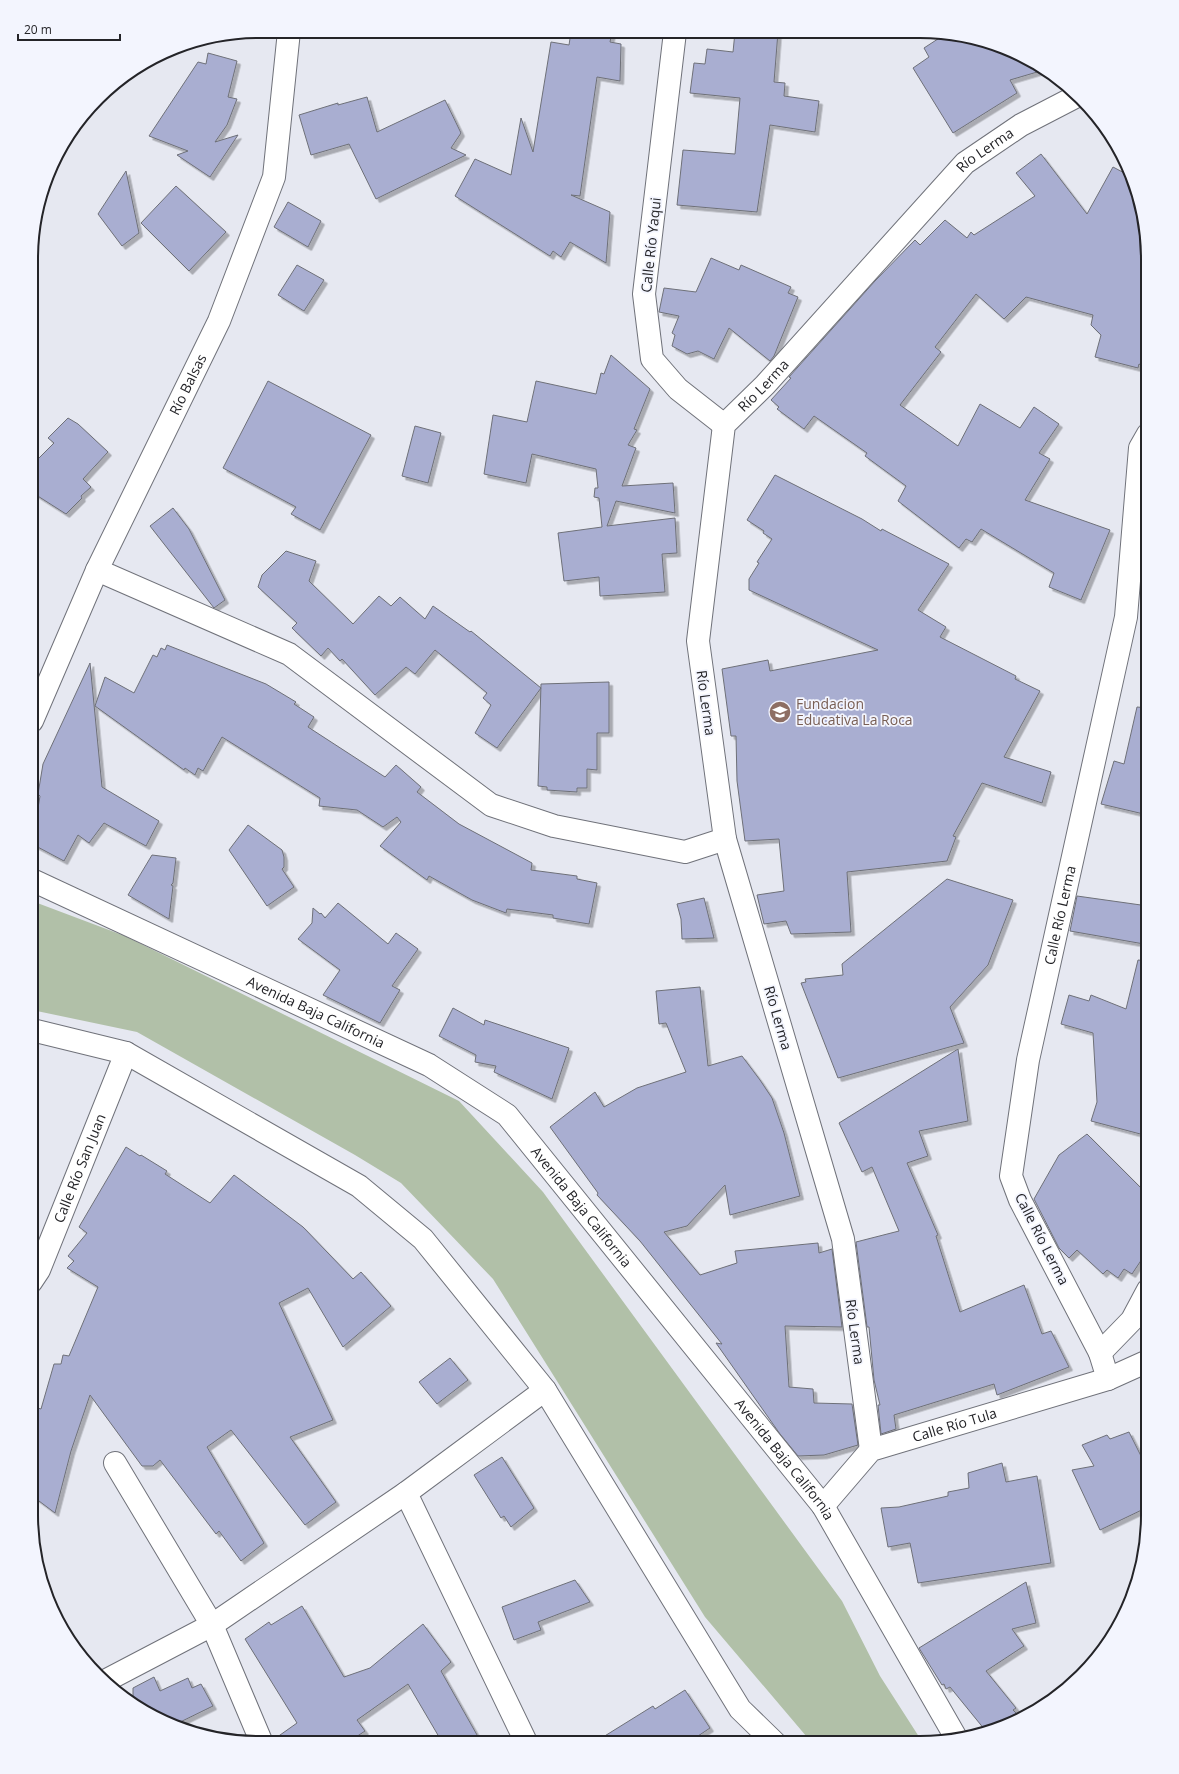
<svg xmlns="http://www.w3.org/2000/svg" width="1179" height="1774" viewBox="0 0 1179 1774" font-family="'Open Sans',sans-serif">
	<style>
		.green { fill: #b1c0a8 }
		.building { fill: #a9aed1; stroke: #6e7078; filter: url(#shadow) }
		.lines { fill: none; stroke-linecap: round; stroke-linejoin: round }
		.street-casing { stroke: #70727a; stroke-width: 24 }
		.secondary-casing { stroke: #70727a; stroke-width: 24 }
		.street { stroke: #fff; stroke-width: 22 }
		.secondary { stroke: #fff; stroke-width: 22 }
		.labels { text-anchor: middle; stroke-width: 3.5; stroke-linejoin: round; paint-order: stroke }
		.street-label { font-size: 14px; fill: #242428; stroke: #f3f5fe }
		.education-label { font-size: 14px; fill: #785e54; stroke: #f3f5fe; text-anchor: start }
		.rim { fill: none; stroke: #242428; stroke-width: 2 }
	</style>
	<defs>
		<filter id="shadow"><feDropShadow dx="3.5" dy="3.5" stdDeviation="0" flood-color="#0004"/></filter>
	</defs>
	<rect width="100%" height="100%" fill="#e6e8f1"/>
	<path class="green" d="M32,901L125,936L459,1101L543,1192L842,1601L880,1676L923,1743H812L705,1617L493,1279L401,1183L355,1155L137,1032L32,1010Z"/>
	<path class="building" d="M571,32H612L610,42L621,44L620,81L597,77L580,196L571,195L610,212L606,263L570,242L561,257L553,251L550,256L455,196L475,159L511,175L521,118L533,152L551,42L569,45Z
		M735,32H778L774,82L785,83L784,96L819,101L815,132L770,125L757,212L677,205L683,150L735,154L740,98L690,93L694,63L705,64L707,49L733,52Z
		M947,33L1008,48L1044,70L1010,80L1017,93L953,133L913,68L929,57L924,48Z
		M208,53L237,61L228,97L237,99L227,125L215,142L238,135L210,177L177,155L188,151L149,136L198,62L206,64Z
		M367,97L377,132L445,100L461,133L451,148L466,155L376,199L349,144L311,155L299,115L338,103V105Z
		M1041,154L1087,214L1113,167L1132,177L1148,259V346L1141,365L1139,364L1138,368L1095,357L1101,335L1091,325L1093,315L1026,297L1004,319L976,294L935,347L941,352L900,405L958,446L980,404L1020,428L1034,407L1059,424L1039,453L1050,459L1025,500L1110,530L1081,600L1049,587L1054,573L981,529L972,542L966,539L959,548L898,501L906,486L865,456L867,453L814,416L804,429L777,409L779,407L771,400L791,378L789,377L875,281L915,240L920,245L945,220L967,238L971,232L974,235L1035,196L1016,173Z
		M126,171L139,233L122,246L98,214Z
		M176,186L226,232L189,271L141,223Z
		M288,202L321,221L308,247L274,227Z
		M711,258L739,270L741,265L791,287L788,293L798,297L774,356L770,361L729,328L714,359L698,351L687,354L672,346L675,335L672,333L679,316L659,312L664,288L696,292Z
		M297,265L324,280L304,311L278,295Z
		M611,355L650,389L634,429L637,430L628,445L636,448L622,486L673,483L675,513L616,501L607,526L675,518L677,553L662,554L665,592L600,596L599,577L564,581L558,533L602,527L599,498L594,497L595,488H598L596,469L532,454L526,483L484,474L493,415L527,422L536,381L596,394L601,373L604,374Z
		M268,381L371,435L320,530L291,514L296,507L223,468Z
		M68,418L78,424L108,452L83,479L91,487L81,496L82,498L66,514L33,493V464L54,443L48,438Z
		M415,426L441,433L428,483L402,476Z
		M775,475L862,519L881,531L882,529L949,564L918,610L946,627L940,637L1016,676L1015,679L1040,691L1004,757L1051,772L1042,803L982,783L953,836L956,837L947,861L847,872L851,932L791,934L786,921L764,924L757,895L784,891L779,839L745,841L737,781L736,736H731L722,669L768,660L770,671L878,650L749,590V579L759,563L757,562L772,539L763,533L764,531L747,520Z
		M173,508L189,529L225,600L214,608L150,526Z
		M286,551L316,561L309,581L353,624L379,596L391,606L400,597L425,619L433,606L470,632L471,631L541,688L497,748L475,733L491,705L483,698L487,693L435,650L415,674L406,667L375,695L342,659L340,661L328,648L321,656L292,628L297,623L258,587L262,575Z
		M167,645L266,684L296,702L294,704L314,717L308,727L385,777L396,765L421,787L417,792L459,824L532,863L531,870L577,876V879L597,883L589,924L553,918V915L507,909L506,913L472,900L429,876L427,880L380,846L401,822L397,817L383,827L357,810L319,806L320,798L222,737L203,771L198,768L195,775L185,768L184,770L95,706L105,677L134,693L153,655L157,657L161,648L165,650Z
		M90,663L102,787L159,821L146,846L104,823L89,843L78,835L64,861L32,844L40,796L38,794L43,764Z
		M609,682V733H597V770L587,769V788H577V792L547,790V787L538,786L541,684Z
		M1137,707L1148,708V815L1101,804L1114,761L1124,764Z
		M248,825L282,850L284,857V867L282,869L294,887L267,906L229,850Z
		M152,855L176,858L173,883L171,885L173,886L169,919L128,895Z
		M947,879L1013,900L988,965L950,1007L964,1043L838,1078L801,983L806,982L805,979L843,975L842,964Z
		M1077,896L1148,906L1144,944L1070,931Z
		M704,898L714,938L682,939L681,919L677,904Z
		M338,903L388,944L396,933L418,949L392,986L400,990L380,1023L323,995L340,970L298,939L312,923L313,908L320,914L321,913L325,918Z
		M1138,960L1148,961V1136L1091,1121L1097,1102L1093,1033L1061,1024L1069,995L1089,1001L1091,995L1126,1009Z
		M700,987L708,1066L742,1056L760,1080L772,1098L784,1133L800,1196L730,1215L725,1185L687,1226L664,1232L700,1275L737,1263L735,1251L818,1243L819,1253L832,1249L842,1327L785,1326L789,1387L813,1389L814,1403L852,1404L858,1445L824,1455L798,1456L780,1434L716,1343L722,1344L640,1241L597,1195L598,1193L550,1127L595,1092L604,1107L637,1088L686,1072L666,1023L659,1024L656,991Z
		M453,1008L484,1025L485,1020L569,1048L552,1099L494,1072L496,1066L475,1062L476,1055L439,1036Z
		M958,1049L968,1121L919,1131L928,1156L907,1163L938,1235L936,1236L960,1312L1024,1285L1042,1334L1051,1331L1069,1367L997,1395L994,1384L894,1415L896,1429L881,1434L878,1405H880L874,1380L869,1327H867L856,1242L899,1231L872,1167L862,1172L839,1123Z
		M1087,1134L1148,1195V1250L1132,1274L1124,1269L1118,1278L1107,1270L1103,1274L1077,1250L1069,1258L1059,1248L1034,1199L1059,1155Z
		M126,1147L140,1156L141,1155L167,1171L165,1174L210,1203L234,1175L303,1227L353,1279L361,1272L391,1306L343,1347L308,1288L279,1303L333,1420L290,1437L336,1502L305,1525L231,1430L207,1447L264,1543L241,1561L219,1531L216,1534L160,1460L153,1466H142L90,1395L71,1451L55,1513L31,1495V1406L41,1409L54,1364H61L63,1355L69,1356L98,1287L67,1268L74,1261L68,1256L87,1233L79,1227Z
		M450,1358L468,1380L437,1404L419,1382Z
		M1129,1432L1148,1470V1507L1100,1530L1072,1470L1094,1466L1082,1445L1107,1435L1110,1439Z
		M502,1457L534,1508L511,1527L504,1516L501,1518L474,1475Z
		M1002,1463L1006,1482L1037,1476L1051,1563L918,1583L910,1543L888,1547L881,1508L899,1507L948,1496V1492L969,1488L968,1473Z
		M575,1580L590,1602L538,1622L541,1630L514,1640L502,1607Z
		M1026,1582L1036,1623L1012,1629L1024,1646L986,1671L1016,1708L1013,1710L1021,1718L1008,1726L985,1730L950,1687L946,1689L944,1684L942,1685L919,1648Z
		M302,1606L344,1677L370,1668L423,1624L451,1662L441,1671L481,1742H442L408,1684L357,1720L365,1731L350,1741H273V1740L297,1723L245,1639L269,1622L271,1625Z
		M154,1677L160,1691L188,1678L192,1688L201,1684L213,1706L172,1726L133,1704V1688Z
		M685,1690L710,1728L689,1742H595L653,1706L655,1709Z"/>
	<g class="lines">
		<g class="street-casing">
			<g id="street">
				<path d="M675,32L644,294L652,359L678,389L724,425"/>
				<path d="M97,570L289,654L491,805L554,826L685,852L725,839"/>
				<path id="s1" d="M32,721L97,570L219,321L274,177L289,31"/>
				<path id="s2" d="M31,1282L39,1270L126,1053"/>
				<path d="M1100,1353L1132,1320L1148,1290"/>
				<path id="s3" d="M1108,1379L1100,1353L1020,1200L1011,1176L1028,1060L1126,617L1140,448L1148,434"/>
				<path id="s4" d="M871,1450L843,1239L725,839L698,641L724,425L765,385L965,163L1021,125L1077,96"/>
				<path d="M115,1463L212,1625L261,1741"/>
				<path d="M406,1493L526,1742"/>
				<path id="s5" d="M823,1506L871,1450L1108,1379L1148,1361"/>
				<path d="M105,1681L212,1625L406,1493L545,1390"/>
			</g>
		</g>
		<g class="secondary-casing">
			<g id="secondary">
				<path id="s6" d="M32,880L429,1065L507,1115L823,1506L955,1736"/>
				<path d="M32,1030L126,1053L359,1186L423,1239L545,1390L740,1709L775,1743"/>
			</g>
		</g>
		<use href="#street" class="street"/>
		<use href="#secondary" class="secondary"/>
	</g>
	<defs>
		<g id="school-disc" transform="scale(1.15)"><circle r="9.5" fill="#8d6e63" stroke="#f3f5fe"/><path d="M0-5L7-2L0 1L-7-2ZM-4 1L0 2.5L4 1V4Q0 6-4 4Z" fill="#fff"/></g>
	</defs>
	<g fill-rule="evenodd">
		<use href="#school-disc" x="780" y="712"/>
	</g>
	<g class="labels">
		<g class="street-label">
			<text dy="5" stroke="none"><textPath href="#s4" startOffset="1427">Río Lerma</textPath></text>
			<text transform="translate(651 245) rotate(-84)" y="5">Calle Río Yaqui</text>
			<text dy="5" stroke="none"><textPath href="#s1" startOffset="371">Río Balsas</textPath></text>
			<text dy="5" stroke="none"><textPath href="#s4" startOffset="1103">Río Lerma</textPath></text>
			<text transform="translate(706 703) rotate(82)" y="5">Río Lerma</text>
			<text dy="5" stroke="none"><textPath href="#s3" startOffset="491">Calle Río Lerma</textPath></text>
			<text dy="5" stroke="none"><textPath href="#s6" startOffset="313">Avenida Baja California</textPath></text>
			<text transform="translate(778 1018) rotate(74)" y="5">Río Lerma</text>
			<text dy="5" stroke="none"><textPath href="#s2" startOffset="124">Calle Río San Juan</textPath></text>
			<text dy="5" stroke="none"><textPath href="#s6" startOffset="649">Avenida Baja California</textPath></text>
			<text transform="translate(1042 1239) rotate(63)" y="5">Calle Río Lerma</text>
			<text transform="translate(855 1332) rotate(82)" y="5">Río Lerma</text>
			<text dy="5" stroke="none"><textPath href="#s5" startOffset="161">Calle Río Tula</textPath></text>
			<text dy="5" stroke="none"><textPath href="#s6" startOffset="973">Avenida Baja California</textPath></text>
		</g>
		<g class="education-label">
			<text x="796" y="709">Fundacion<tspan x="796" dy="16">Educativa La Roca</tspan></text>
		</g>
	</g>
	<path d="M0 0H1179V1774H0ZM259 38H920A221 221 0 0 1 1141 259V1515A221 221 0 0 1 920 1736H259A221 221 0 0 1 38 1515V259A221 221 0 0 1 259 38Z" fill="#f3f5fe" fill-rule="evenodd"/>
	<path class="rim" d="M259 38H920A221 221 0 0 1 1141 259V1515A221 221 0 0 1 920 1736H259A221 221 0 0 1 38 1515V259A221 221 0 0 1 259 38Z"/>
	<path d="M18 34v6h102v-6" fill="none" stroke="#242428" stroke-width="2"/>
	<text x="24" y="34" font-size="12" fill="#242428" stroke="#f3f5fe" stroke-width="3" paint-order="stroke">20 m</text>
</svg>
